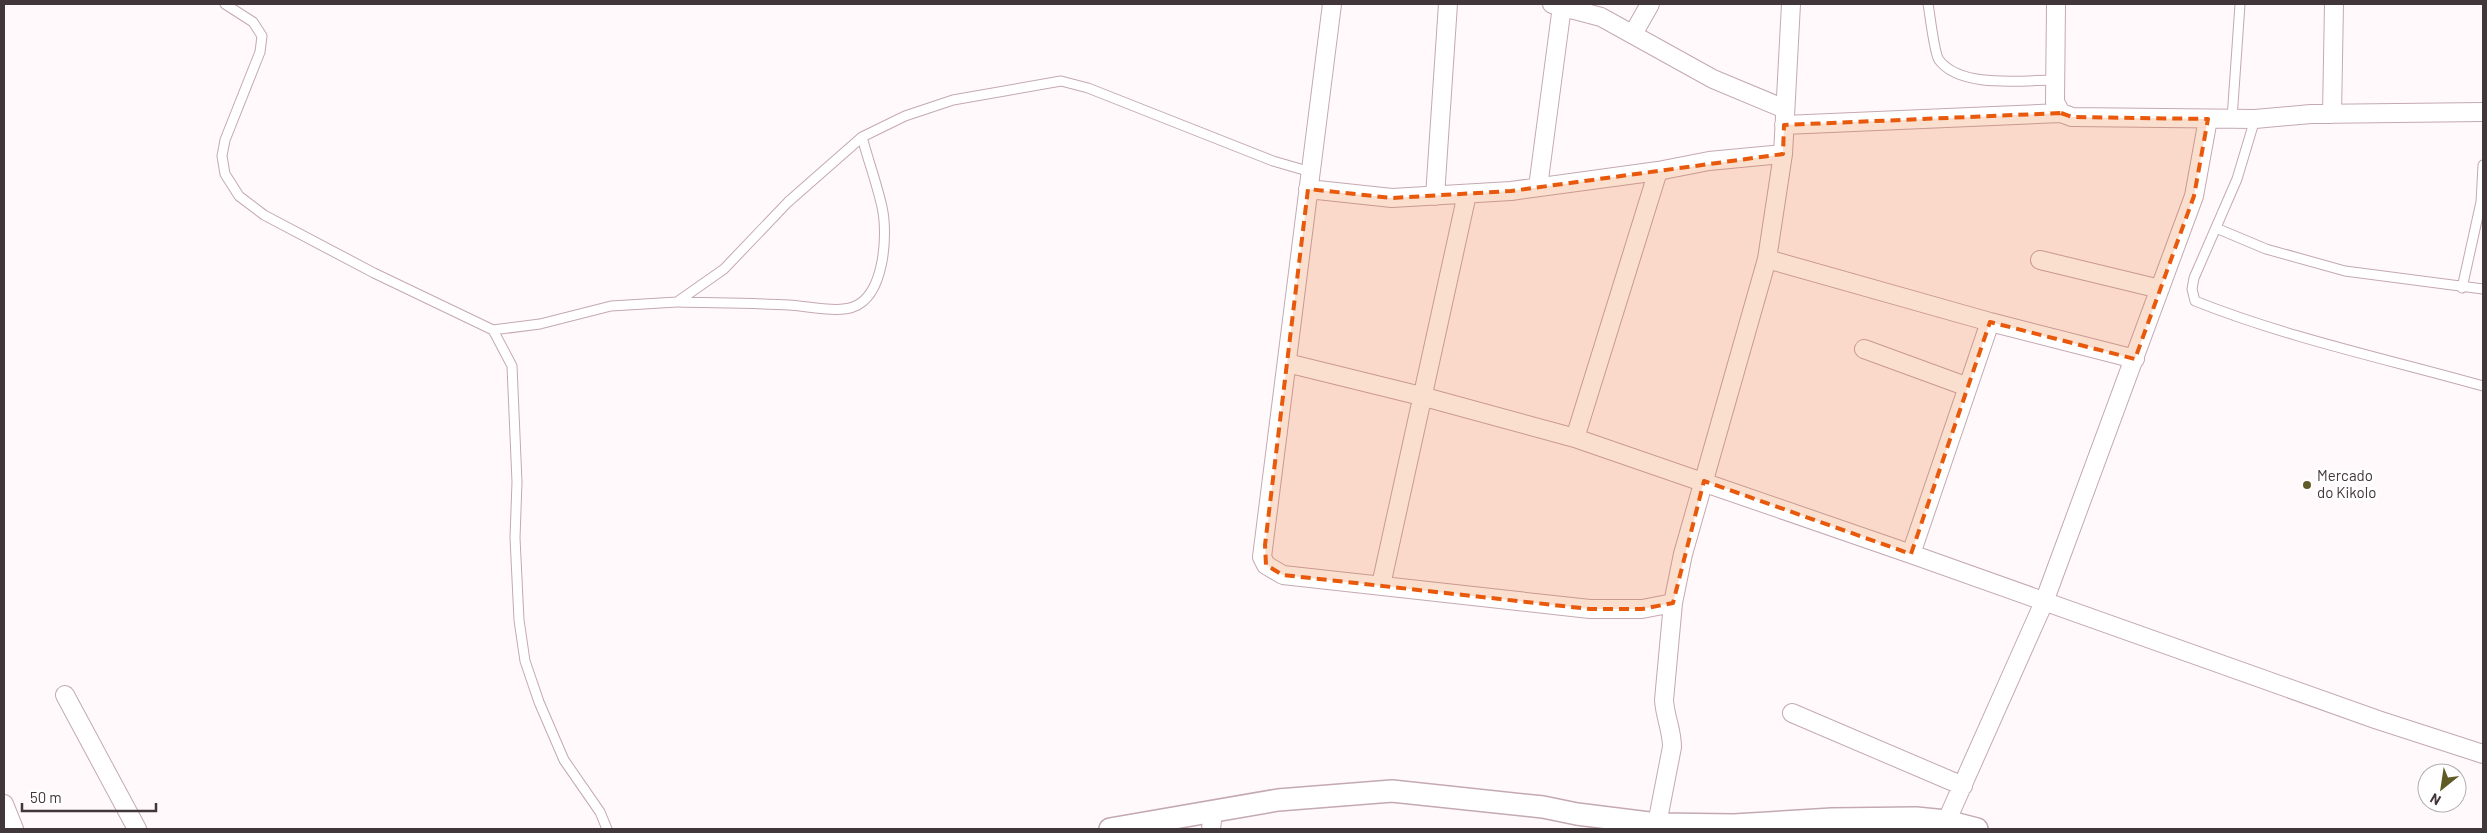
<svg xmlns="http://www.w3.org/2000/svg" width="2487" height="833" viewBox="0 0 2487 833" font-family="Barlow,sans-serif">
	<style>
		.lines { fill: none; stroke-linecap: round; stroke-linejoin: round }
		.service-casing { stroke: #c4a9b2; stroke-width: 11 }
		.minor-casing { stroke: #c4a9b2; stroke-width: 20 }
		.tertiary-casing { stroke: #c4a9b2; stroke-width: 24 }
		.service { stroke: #fff; stroke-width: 9 }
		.minor { stroke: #fff; stroke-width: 18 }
		.tertiary { stroke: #fff; stroke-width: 21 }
		.marked { fill: #e8590c; fill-opacity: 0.2; stroke: #e8590c; stroke-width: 4; stroke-dasharray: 10 6; stroke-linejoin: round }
		.poi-dot { fill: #5f5a26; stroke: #fff; stroke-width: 2 }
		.labels { text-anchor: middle; stroke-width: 5; stroke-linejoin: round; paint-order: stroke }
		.poi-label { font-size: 15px; fill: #41363a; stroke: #fff; text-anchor: start }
	</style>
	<rect width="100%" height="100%" fill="#fff9fb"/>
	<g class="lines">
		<g class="service-casing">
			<path id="service" d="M225,4L253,22L262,36L260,52L225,140L222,156L225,174L239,196L264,215L374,273L493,330
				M1928,4C1930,14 1934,53 1939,60C1961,89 2023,80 2056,80
				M2232,119L2240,4
				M2255,119L2237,179L2194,278L2192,289L2195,301C2288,338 2387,359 2483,386
				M2216,228L2266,249L2345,271L2483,289
				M2462,288L2481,202L2483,165
				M678,302C715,303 752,303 789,305C806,306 837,313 853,307C885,296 888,233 882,207C877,184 868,160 862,137
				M607,829L600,812L564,760L539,702L525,661L519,620L515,538L517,482L512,366L493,330L540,324L611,306L677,302L724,269L788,202L862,137L905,116L953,100L1061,81L1088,88L1273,161L1311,172"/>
		</g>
		<g class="minor-casing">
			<path id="minor" d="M1332,4L1262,557L1266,565L1283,575L1590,609H1642L1673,603L1683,554L1767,259L1783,154L1791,4
				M1552,4L1601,17L1713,79L1785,109
				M2056,4L2055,102L2061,113
				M1633,34L1650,4
				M2332,114L2334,4
				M1784,125L2061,113L2072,117L2255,119L2311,114L2483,112
				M1538,187L1562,6
				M1308,189L1392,198L1511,191L1658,171L1709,161L1783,154
				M1435,196L1448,4
				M1767,259L1990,322L2135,359
				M2040,260L2160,289
				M1864,349L1968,387
				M1287,363L1421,396L1575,438L1911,554L2378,720L2483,754
				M1575,438L1658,171
				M1911,554L1990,322
				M1381,585L1467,194
				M65,695L137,829
				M1792,713L1963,786
				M4,804L14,829
				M1657,824L1672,747C1672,730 1665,717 1664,700L1673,603
				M1211,829L1213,812
				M1943,829L2044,602L2194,196L2208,119"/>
		</g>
		<g class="tertiary-casing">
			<path id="tertiary" d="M1110,829L1278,800L1392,791L1543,807L1577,814L1657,824L1734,825L1832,819L1916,818L1946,821L1977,829"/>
		</g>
		<use href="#service" class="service"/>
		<use href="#minor" class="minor"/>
		<use href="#tertiary" class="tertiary"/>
	</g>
	<path class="marked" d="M2061,113L2072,117L2208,119L2194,196L2135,359L1990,322L1911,554L1704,481L1673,603L1642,609H1590L1283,575L1266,565L1265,545L1308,189L1392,198L1511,191L1783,154L1784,125Z"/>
	<circle class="poi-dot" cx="2307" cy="485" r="5"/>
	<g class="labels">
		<g class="poi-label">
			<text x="2317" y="481">Mercado<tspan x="2317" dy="17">do Kikolo</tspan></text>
		</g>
	</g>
	<rect width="2487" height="833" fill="none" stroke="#41363a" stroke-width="10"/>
	<g transform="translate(2442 788) rotate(210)"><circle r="24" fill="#ffffff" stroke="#b3afb0"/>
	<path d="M0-4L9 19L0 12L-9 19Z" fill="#5f5a26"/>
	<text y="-8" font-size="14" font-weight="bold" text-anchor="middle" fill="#41363a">N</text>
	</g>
	<path d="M22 803v8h134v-8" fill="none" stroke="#41363a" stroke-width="2.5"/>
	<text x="30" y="803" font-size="15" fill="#41363a" stroke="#ffffff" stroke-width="4" paint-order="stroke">50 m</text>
</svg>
